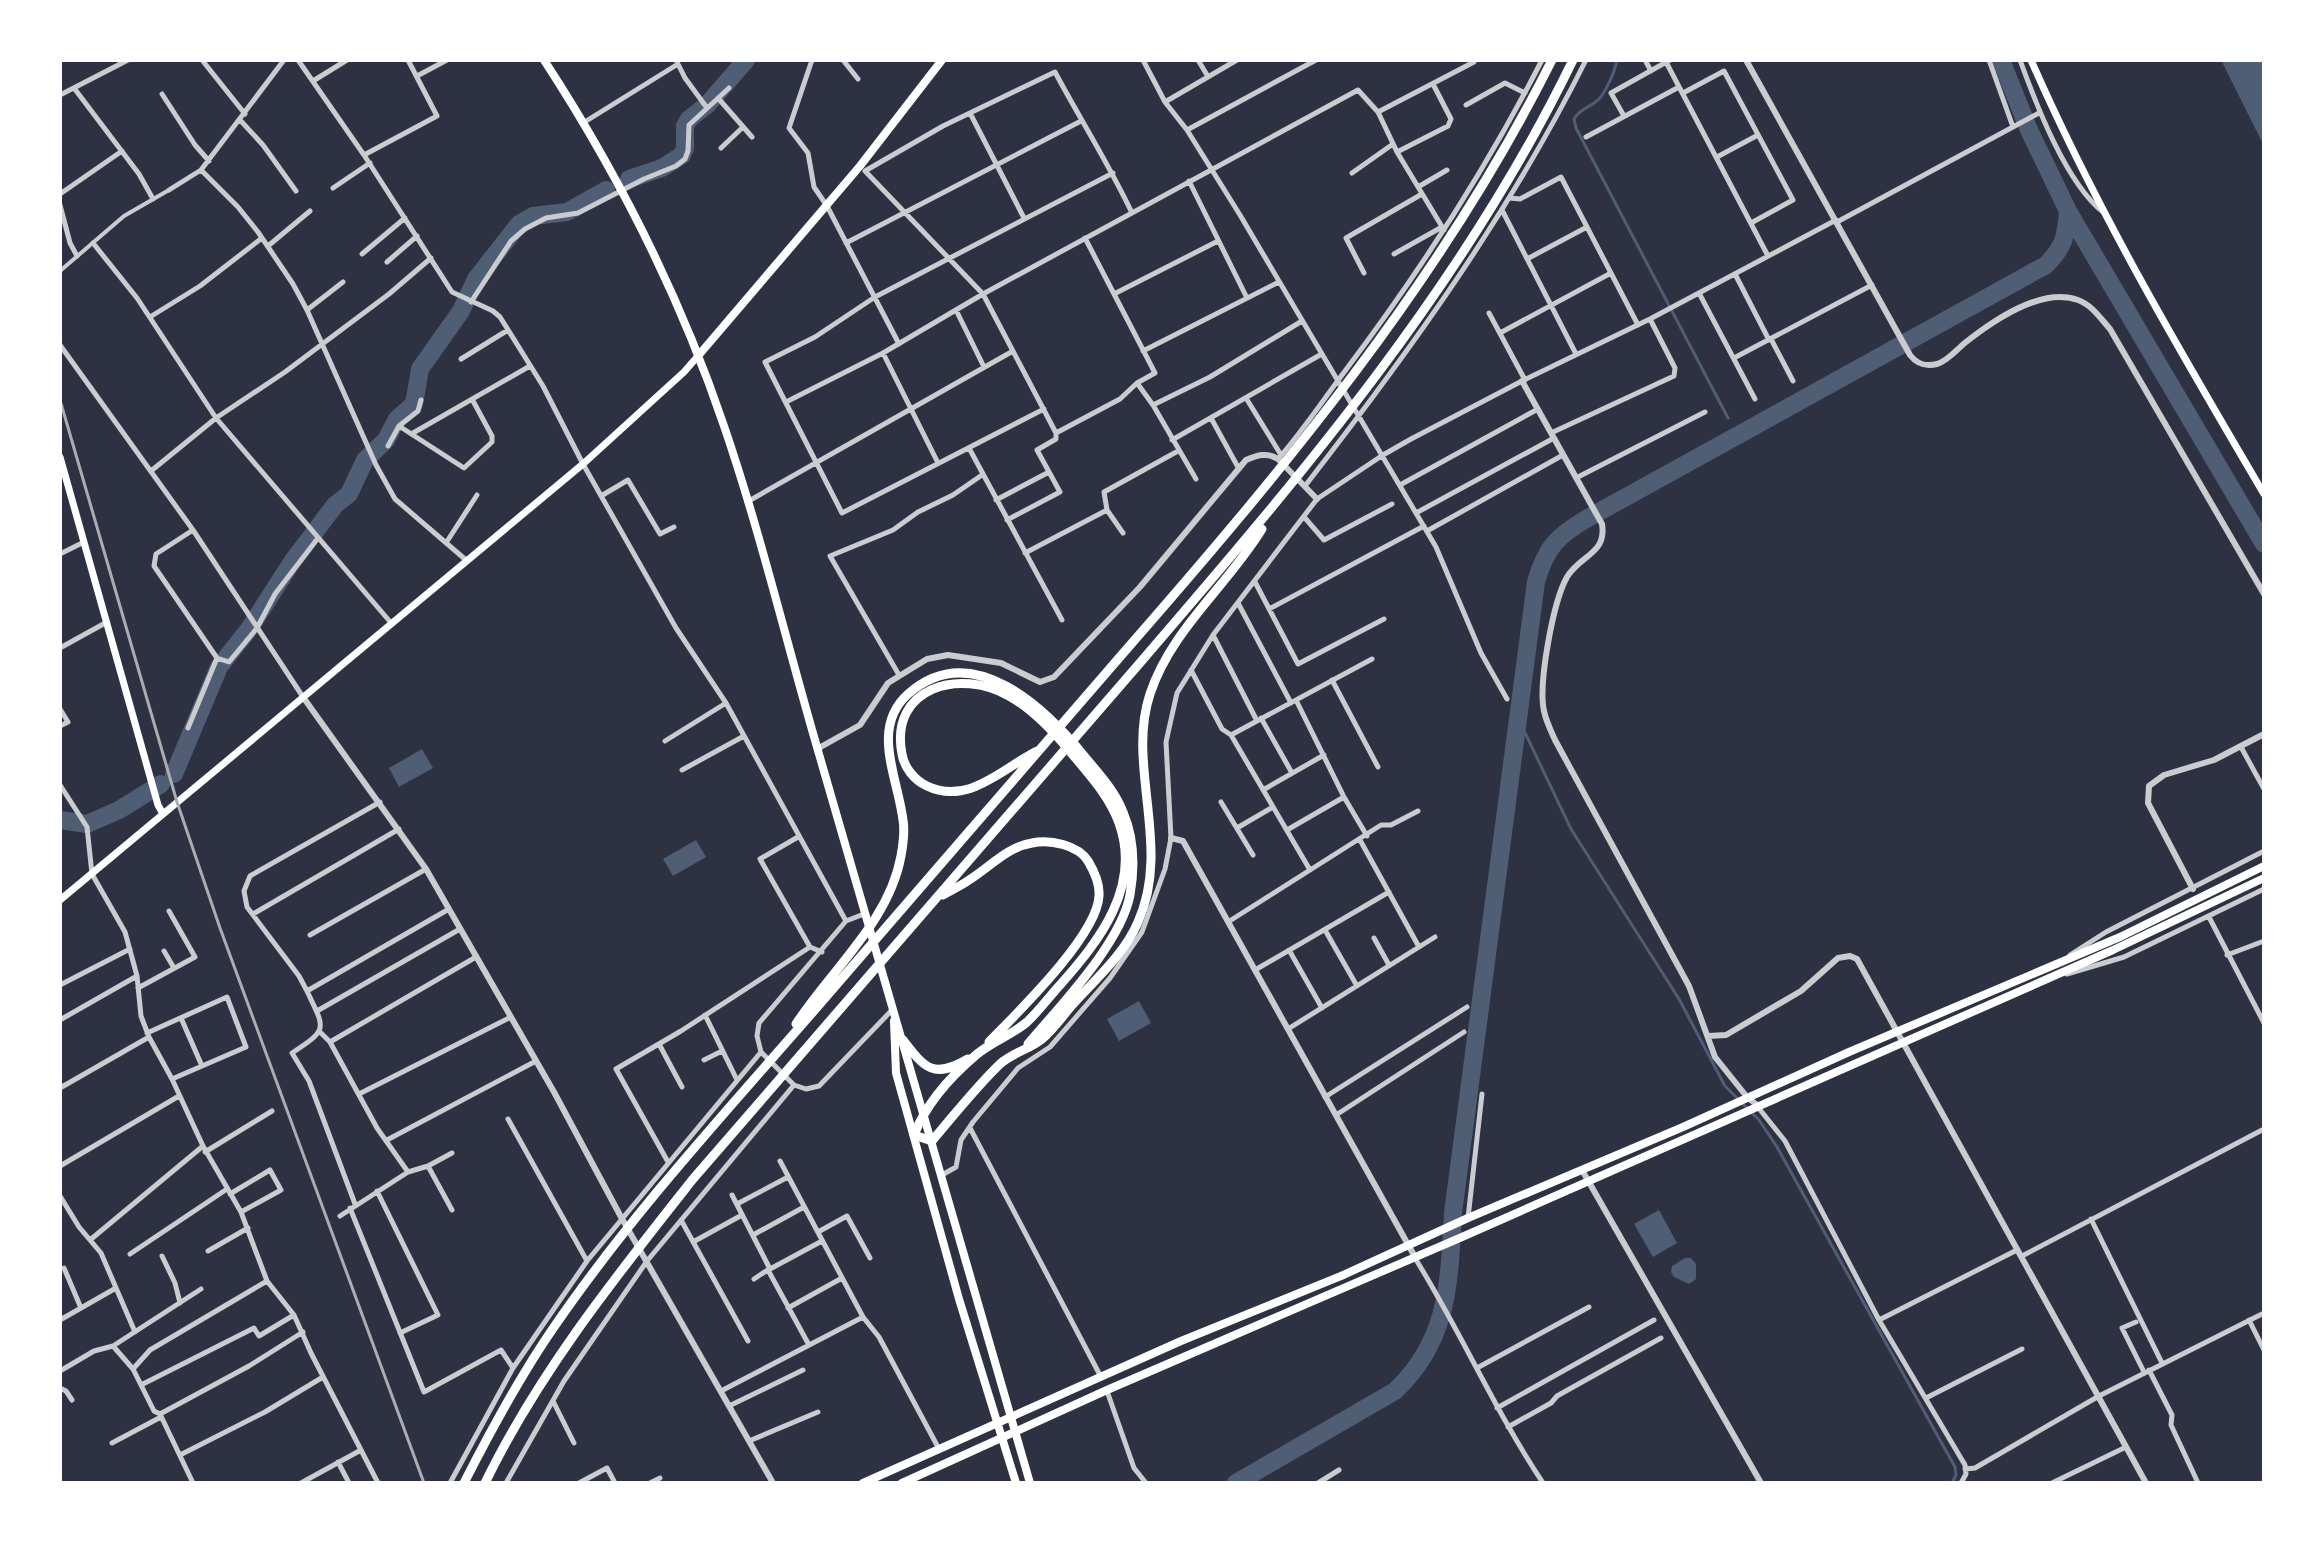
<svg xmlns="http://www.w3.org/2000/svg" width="2324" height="1543" viewBox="0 0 2324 1543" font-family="Jost,sans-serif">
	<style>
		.water { fill: #4f5d75 }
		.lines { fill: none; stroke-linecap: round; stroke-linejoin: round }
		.stream { stroke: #4f5d75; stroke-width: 3 }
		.river { stroke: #4f5d75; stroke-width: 18 }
		.pedestrian { stroke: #caccd0; stroke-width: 4 }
		.minor { stroke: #caccd0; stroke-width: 5 }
		.tertiary { stroke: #caccd0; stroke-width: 6 }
		.secondary { stroke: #fff; stroke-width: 7 }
		.primary { stroke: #fff; stroke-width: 8 }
		.trunk { stroke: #fff; stroke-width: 8 }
		.motorway { stroke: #fff; stroke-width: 9 }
		.rail { stroke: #abadb3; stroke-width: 3 }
	</style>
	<rect width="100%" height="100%" fill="#2d3142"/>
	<path class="water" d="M2221,60H2264V146Z
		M422,749L433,768L399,787L389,768Z
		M696,840L706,857L673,876L663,859Z
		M1139,1001L1151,1023L1119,1041L1107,1019Z
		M1659,1210L1677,1243L1653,1257L1634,1224Z
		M1685,1258H1691L1696,1264V1279L1689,1284L1674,1277L1671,1272L1672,1266Z"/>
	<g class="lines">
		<path class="stream" d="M1617,60C1615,71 1607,89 1600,98C1592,107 1580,108 1574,119L1576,128L1728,418
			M1518,718L1571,829L1679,999L1725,1086L1759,1120L1777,1147L1955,1467L1956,1475L1952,1483"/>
		<path class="river" d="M2001,60L2029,130L2068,211L2264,544
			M629,179L662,168L682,155L685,148V126L689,119L707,105L746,60
			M174,774L219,667L249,629L292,562L335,505L349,494L365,460L386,440L397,419L414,404L420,369L461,311L476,279L519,224L533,216L567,212L606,190
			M60,820L87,824L119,810L161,784
			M1236,1483L1395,1391C1449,1340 1449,1283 1453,1213L1536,582C1546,547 1557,536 1588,518L2046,265C2064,247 2066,237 2068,211"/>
		<path class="pedestrian" d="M60,271L124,216L169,190"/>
		<path class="minor" d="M202,60L245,114
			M298,60L364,155L452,292L493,311L500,317L543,386L583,464L676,628L726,703L846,921
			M676,60L685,78L707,108
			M812,60L789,128L808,153L814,187L827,206L899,344
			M843,60L858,79
			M1143,60L1165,102L1187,130L1240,215L1436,547L1481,653L1507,699
			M1198,60L1207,75
			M1645,60L1651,71
			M1989,60L2013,127
			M2020,60C2036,104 2066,183 2103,212
			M1666,62L1768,256
			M417,76L447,60
			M313,81L347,60
			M74,88L139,174L153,199
			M1683,93L1724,71L1793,200L1751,223
			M162,94L195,145L209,161
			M60,95L128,60
			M718,98L752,137
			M1165,102L1237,60
			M1466,105L1505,83L1525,93
			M1378,112L1474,62L1473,60
			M970,113L1024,218
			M1624,116L1611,93L1670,60
			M240,120L263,145L296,191
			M583,123L678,64
			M1187,130L1316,60
			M1586,137L1679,87
			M721,148L743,127
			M1397,152L1448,126L1451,119L1433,84
			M364,155L437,116L408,60
			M1717,157L1758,135
			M201,170L238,207L258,232L293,284L307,310L376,465L395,499L466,560
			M865,171L943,126L1055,72C1080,119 1109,164 1132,213
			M865,171L983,294L1056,433
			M1352,173L1393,144
			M1189,181L1247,298
			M1418,187L1447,170
			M333,188L370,163
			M169,190L201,170L284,60
			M60,194L122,151
			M1510,198L1520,199L1561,177L1638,325
			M60,205L70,243L77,256
			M1503,212L1576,354
			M1837,222L2039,113
			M93,243L137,298L216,418L392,624
			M846,243L1081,121
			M268,246L310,211
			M362,254L405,218
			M1394,254L1442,227
			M1527,259L1587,227
			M387,262L417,236
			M1364,273L1346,238L1422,194
			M1735,274L1769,340
			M1699,293L1755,399
			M1114,294L1218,241
			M471,302L511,241L525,229L546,218L578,213L644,179L676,166L685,159L688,151L689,125L729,88
			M307,310L343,282
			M956,310L984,367
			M1489,313L1525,380
			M150,317L200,286L262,238
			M1500,333L1611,273
			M1771,339L1793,381
			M60,345L193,530L303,697
			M1143,351L1279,282
			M883,353L938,463
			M1734,358L1872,285
			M461,359L508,330
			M1137,383L1153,405L1196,479
			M1246,398L1281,455
			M786,402L883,353L983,294L1358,90L1378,112L1397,152L1444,230
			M1153,405L1210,377L1302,321
			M1044,409L842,513L765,362L815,337L875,297L1113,173
			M1211,418L1239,469
			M399,426L464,468L492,442V436L472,399
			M413,433L530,366
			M1551,433L1674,376L1675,368L1650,319
			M1172,440L1320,355
			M388,446L399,426L418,411L421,400
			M969,448L1062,620
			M1278,459C1302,432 1323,400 1345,371C1419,273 1486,169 1542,60
			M151,471L216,418L285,372L389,294L431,258
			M1576,478L1705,412
			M1400,485L1538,409
			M1305,486C1410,351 1509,214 1586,60
			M601,496L628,480L660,534L674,527
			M996,500L1049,472
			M747,502L1013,351
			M1416,513L1554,438
			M1305,518L1324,540L1392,504
			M1007,520L1060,492L1037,450L1056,439V433L1120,399L1137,383L1155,373L1085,238
			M1427,531L1563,455
			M1123,533L1107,510L1104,492L1178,451
			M446,543L477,495
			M1025,553L1107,510
			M60,554L84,542
			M1255,582L1298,664L1384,619
			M1238,603L1291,703
			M1269,609L1424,526
			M1213,635L1257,721
			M60,648L107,622
			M217,658L229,662L257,628L275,594L318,538
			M1191,670L1222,729L1231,735L1310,870
			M899,675L830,556L893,530L918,512L953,495L982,475
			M1332,680L1378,767
			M1296,700L1344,797L1367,836
			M60,709L68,722L60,726
			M1261,718L1292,773
			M188,728L217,658L154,566L156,554L193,530
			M1231,735L1372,659
			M665,741L726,703
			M2241,747L2264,789
			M682,770L744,736
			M60,785L87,827L92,874L125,932L137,976L141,1016L149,1037L172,1079L203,1146L241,1212L267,1281L294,1315L311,1353L378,1483
			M1263,790L1324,755
			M1221,802L1253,855
			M1237,828L1273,807
			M1287,830L1344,797
			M798,837L760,859L810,947L822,952
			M1360,840L1419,947
			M253,914L399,829
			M864,914L846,921L759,1023L757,1036L761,1052L794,1085L806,1089L819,1086L893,1009
			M2209,917L2264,1023
			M1228,922L1381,825H1391L1418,811
			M1325,930L1357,986
			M310,935L426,869
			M1374,938L1389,965
			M1289,950L1322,1008
			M164,951L174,968
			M2070,955L2106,932L2264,851
			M2227,955L2264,941
			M1255,970L1389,892
			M2067,974L2124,957L2264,889
			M60,985L130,949
			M138,988L195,957L169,911
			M307,991L299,976L247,907L244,891L250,876L380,802
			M317,1011L460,929
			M705,1015L737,1080
			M181,1018L202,1066
			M60,1020L137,976
			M1288,1029L1435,937
			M320,1032L330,1042L377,1128L408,1172L340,1216
			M147,1033L227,997L246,1047L172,1079
			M330,1042L476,957
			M659,1044L682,1087
			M704,1060L722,1051
			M60,1088L149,1037
			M359,1094L511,1017
			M1325,1097L1467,1007
			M1757,1106L1785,1141L1879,1320L1965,1465L1966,1474L1961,1483
			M1336,1115L1464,1032
			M508,1119L587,1261
			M970,1128L1101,1377
			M387,1140L536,1061
			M205,1152L272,1111
			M668,1162L616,1069L681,1031L810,947
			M60,1166L179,1096
			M428,1166L452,1210
			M408,1172L428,1166L452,1153
			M942,1175L956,1167L961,1140L973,1122L1018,1068L1050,1047L1110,978L1142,932L1165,869L1171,838L1166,742L1177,693L1213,635L1317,499L1383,455L1411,439L1522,381L1650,319L1836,220
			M377,1191L438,1315L400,1333
			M230,1194L270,1170L281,1190L241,1212
			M732,1195L770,1269L822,1241
			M60,1196L79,1227L101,1253L135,1332
			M355,1204L309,1081L292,1053C329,1029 325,1029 307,991L449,909
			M737,1204L788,1177
			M350,1208L424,1392L501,1350L513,1368
			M1468,1218L1482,1094
			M2091,1219L2162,1363
			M681,1220L748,1341
			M818,1232L847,1216L870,1258
			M753,1235L804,1207
			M90,1240L203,1146
			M693,1242L742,1215
			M208,1251L248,1228
			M130,1254L227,1189
			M162,1256L175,1283L180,1303
			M2022,1256L2264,1129
			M1415,1258C1461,1332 1495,1411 1543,1483
			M64,1268L81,1308
			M768,1270L809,1345
			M754,1279L769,1269
			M788,1308L842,1278
			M863,1317L879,1337L939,1449
			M60,1320L116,1288
			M1879,1320L2017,1250
			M2249,1320L2264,1350
			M2136,1322L2122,1328L2144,1372
			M113,1346L133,1369L154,1411L160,1414
			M1477,1368L1589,1307
			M133,1369L150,1350L267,1281
			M2149,1370L2172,1415L2171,1425L2198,1483
			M60,1371L94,1351L113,1346L201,1289
			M141,1385L254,1328L259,1336L294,1315
			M60,1388L66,1391L72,1400
			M721,1391L863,1317L780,1161
			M1107,1391L1134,1468L1146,1483
			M1926,1398L2022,1349
			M553,1401L574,1443
			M729,1406L803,1370
			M1497,1408L1654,1320
			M1508,1427L1551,1403L1557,1396L1661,1338
			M749,1441L818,1412
			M112,1443L161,1417
			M180,1455L265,1412L323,1377
			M338,1462L349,1483
			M1965,1469L1975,1468L2099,1396L2264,1313
			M193,1483L160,1414L249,1366L303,1332
			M301,1483L361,1450
			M450,1483L513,1368L587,1261L761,1052
			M506,1483L564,1381L647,1261L794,1085
			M579,1483L607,1468L615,1483
			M650,1483L660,1478
			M1318,1483L1339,1470
			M2052,1483L2126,1447"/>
		<path class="tertiary" d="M1746,60L1910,355C1917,364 1925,367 1937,364C1948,361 1957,349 1966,342C1994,320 2041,287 2078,300C2092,305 2101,319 2110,329L2264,594
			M1522,381L1602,524C1607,554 1580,555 1567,577C1553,602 1538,684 1544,711C1546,721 1551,731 1555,740L1689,986L1715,1057L1747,1097L1757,1105
			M303,697L426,869L554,1092L621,1217L773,1483
			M817,749L860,725L888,683L927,659L948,655L1001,663L1040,682L1054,677L1140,587L1246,460C1257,455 1267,452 1278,459L1317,499
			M1171,838L1183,841L1415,1257
			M2193,889L2148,803L2149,786L2164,775L2214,760L2264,734
			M1708,1036L1726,1035L1801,991L1838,958L1850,956L1857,959L2146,1483
			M1582,1170L1761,1483"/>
		<path class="secondary" d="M2031,60C2097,211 2181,353 2264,494
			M60,457L158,805L163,814
			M60,900L583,464L684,372L698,356"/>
		<path class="primary" d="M544,60C619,175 680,296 724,426C761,534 787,645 819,754C890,997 961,1240 1030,1483
			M698,356L860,166L942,60
			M894,1021L896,1073L959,1299L1016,1483"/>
		<path class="trunk" d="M863,1483L1181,1341L1341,1276L1468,1218L1683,1127L1849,1052L2120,937L2264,866
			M902,1483L1107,1390L1462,1237L2113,950L2264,878"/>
		<path class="motorway" d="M1037,751C1003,768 968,806 927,786C914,780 904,767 902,754C889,687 960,668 1009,696C1031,708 1052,730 1068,749C1087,772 1109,795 1119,823C1142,887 1099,941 1060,985C1049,997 1039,1011 1027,1022C1012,1035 991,1042 976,1055C950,1077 926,1104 914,1135L932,1141C954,1115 976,1087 1000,1064C1012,1053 1030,1049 1042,1039C1054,1029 1064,1014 1074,1003C1097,978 1125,953 1138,922C1172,846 1126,766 1150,694C1171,630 1228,585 1262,529
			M943,895C951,890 961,886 969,880C990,867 1007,847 1032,843C1050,839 1078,845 1088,861C1094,871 1100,884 1099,896C1097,936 1017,1013 989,1042
			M796,1024C831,970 889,922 901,856C903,845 905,831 903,820C898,778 870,728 908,694C972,637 1045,708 1085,757C1099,774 1115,791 1123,812C1134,838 1135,867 1130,895C1121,943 1060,1006 1028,1044
			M903,1040C925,1069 934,1079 968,1059
			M464,1483C491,1430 520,1376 554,1327C631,1215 723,1115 812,1013C915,895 1016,776 1119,658C1281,473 1441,282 1552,60
			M485,1483C539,1372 617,1275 693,1179C841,1007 991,836 1139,664C1301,476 1464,285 1573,60"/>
		<path class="rail" d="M60,400L177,802L220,928L424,1483"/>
	</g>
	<rect width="2324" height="1543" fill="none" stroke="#ffffff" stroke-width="124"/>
</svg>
